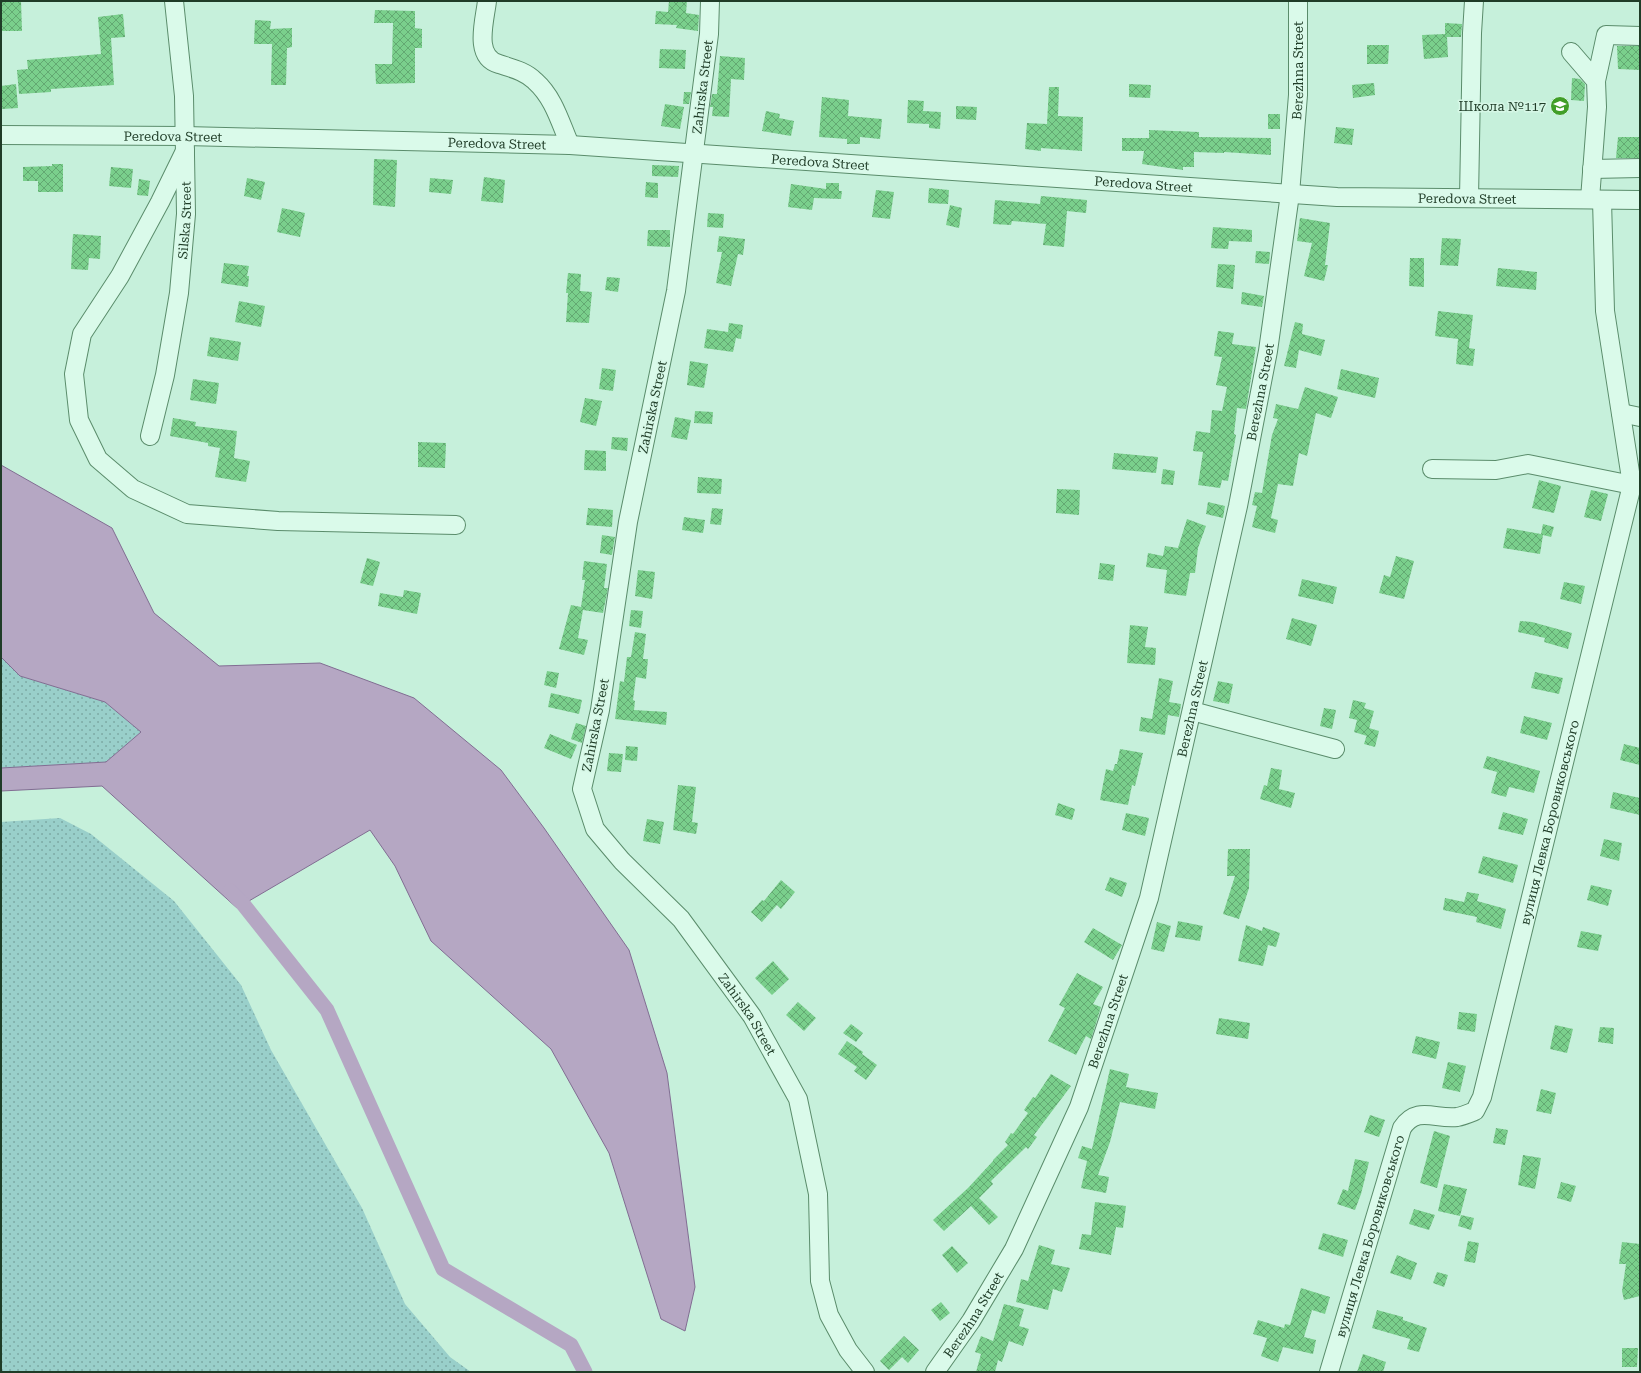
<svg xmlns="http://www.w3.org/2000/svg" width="1641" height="1373" viewBox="0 0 1641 1373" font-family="'Roboto Serif',serif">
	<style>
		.grass { fill: url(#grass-dots) }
		.water { fill: #b5a7c3; stroke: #816d92 }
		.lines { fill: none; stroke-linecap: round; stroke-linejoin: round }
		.canal { stroke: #b5a7c3; stroke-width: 15 }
		.building { fill: url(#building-cross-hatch) }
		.minor-casing { stroke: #5a8c6b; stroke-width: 20 }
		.minor { stroke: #dafaea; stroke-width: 18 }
		.labels { text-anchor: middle; stroke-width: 3; stroke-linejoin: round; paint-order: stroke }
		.street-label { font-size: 13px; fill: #1f3c27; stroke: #d6f7e6 }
		.poi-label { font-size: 13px; fill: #1f3c27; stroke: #d6f7e6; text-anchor: end }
	</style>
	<defs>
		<pattern id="grass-dots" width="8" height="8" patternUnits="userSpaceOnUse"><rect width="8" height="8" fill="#99cfca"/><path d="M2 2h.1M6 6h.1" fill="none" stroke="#7ca9a4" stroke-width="1.8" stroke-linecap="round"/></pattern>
		<pattern id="building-cross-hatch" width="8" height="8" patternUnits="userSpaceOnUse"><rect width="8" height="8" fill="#7acf8c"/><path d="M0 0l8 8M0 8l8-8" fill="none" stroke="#63a972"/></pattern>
	</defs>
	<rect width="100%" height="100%" fill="#c6f0db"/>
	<path class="grass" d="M1,657L20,676L105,702L141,732L106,762L1,768Z
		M60,818L91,834L174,901L241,985L271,1050L362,1208L405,1304L450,1357L471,1372H1V822Z"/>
	<path class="water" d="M1,465L112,528L154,613L219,666L320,663L414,698L501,770L544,828L629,950L667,1073L695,1287L685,1331L661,1319L609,1153L551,1049L431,941L395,866L370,830L237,908L102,786L1,791V768L106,762L141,732L105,702L20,676L1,657Z"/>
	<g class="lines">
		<path class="canal" d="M230,891L243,904L327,1010L443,1269L571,1345L585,1372"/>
	</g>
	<path class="building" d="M21,1L22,31H1V2Z
		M669,1H687L686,13L699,15L698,31L676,28L677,25L655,24L656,11L668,12Z
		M375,10L415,11V28L422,29V48H415V83L376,84L375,64H392L393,23H374Z
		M123,14L125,37L111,38L114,85L51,89V92L19,94L17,70L28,69L27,60L101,54L98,17Z
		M255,20L271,21L270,29L292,28V47L287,48L286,85H271L272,44H254Z
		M1445,23L1462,24L1461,37H1447L1448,57L1424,59L1422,35L1445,34Z
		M1367,45H1389L1388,64H1367Z
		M1617,46H1640V70L1618,69Z
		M660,49L686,50L685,69L659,68Z
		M720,56L745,58L744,80L731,79L729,117L712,116L713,107H710L712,94H717Z
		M1572,78L1580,79L1585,84L1584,101L1571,100Z
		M1374,83L1375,95L1353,98L1352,85Z
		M16,84L18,108L2,109L1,86Z
		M1129,84L1151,85L1150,98L1129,97Z
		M1049,87H1059L1058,116L1083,117L1082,151L1041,148V151L1025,149L1027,123L1047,124Z
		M684,92H691L689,104H683Z
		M822,97L849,100L848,116L882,119L880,139L860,137V144H847V139L819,137Z
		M908,100L924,101L923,111L941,112L940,129L929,128V124L907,123Z
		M665,104L684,107L680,129L661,126Z
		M956,106L977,107L976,120L956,119Z
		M766,111L780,114L779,118L794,121L791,136L762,131Z
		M1268,114H1280V129H1268Z
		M1336,127L1354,129L1352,145L1334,143Z
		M1149,130L1199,132V137L1271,138V155L1224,152V153L1194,152V167H1183V170L1142,164L1144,151H1122V138H1149Z
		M1618,137H1640V158H1616Z
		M374,159L397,160L395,207L373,205Z
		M52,164H63V192H38V181H23V167L52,166Z
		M652,165L679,166L678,177L652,176Z
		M111,167L133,169L131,188L109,186Z
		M484,177L505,180L503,203L481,201Z
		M247,178L265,182L261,200L244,196Z
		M430,178L453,180L451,194L429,192Z
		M139,179L150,181L148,196L137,195Z
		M646,182L658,183V198L645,197Z
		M826,183H839V191H842L841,199L814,198L812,210L788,207L791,184L826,189Z
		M929,188L949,190L948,204L928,203Z
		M876,190L894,192L890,219L872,217Z
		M1041,196L1087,200L1086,213L1067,211L1064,247L1043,245L1046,224L1012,221L1011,225L993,224L995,200L1040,204Z
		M950,205L962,208L959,228L946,225Z
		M282,208L305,213L300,237L277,232Z
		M708,213L724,214L723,228L707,227Z
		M1300,218L1330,223L1325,265H1328L1324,281L1304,276L1312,243L1297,241Z
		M1213,227L1252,230V242L1229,241L1228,249L1211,248Z
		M648,230H670V247L647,246Z
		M73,234L101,236L100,259L89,258L88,270L71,269Z
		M719,236L745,239L743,255L738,254L731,286L716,283L722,252H717Z
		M1442,238L1461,239L1458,266L1440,265Z
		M1256,251L1270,252L1269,264L1255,263Z
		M1410,258H1424V287L1409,286Z
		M224,263L249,266L247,276H249L248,287L221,283Z
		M1218,264L1235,265L1233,289L1216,287Z
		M1498,268L1537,272L1536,290L1496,286Z
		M568,273L581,274L580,291L592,292L589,323L566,322L568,293H566Z
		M607,277L620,278L618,292L605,290Z
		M1242,292L1264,296L1262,307L1241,304Z
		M239,301L265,306L261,327L235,322Z
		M1438,311L1473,315L1469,348L1475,349L1473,366L1456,364L1458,339L1435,336Z
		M1295,322L1303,324L1302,334L1325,340L1321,356L1299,350L1296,368L1284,366Z
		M729,323L743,325L741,339L736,338L733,352L704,348L707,329L728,332Z
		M1218,331L1234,333L1232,344L1256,347L1246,409L1237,408L1234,434L1236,435L1228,481L1222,480L1220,488L1198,485L1203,452L1193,451L1196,431L1210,433L1212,410L1222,411L1227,387L1216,385L1222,357L1214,356Z
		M210,337L241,342L238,361L207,356Z
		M690,361L708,364L704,388L687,385Z
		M602,368L616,370L613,391L599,389Z
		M1341,369L1379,378L1375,398L1337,389Z
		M193,379L219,383L216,404L190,400Z
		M1305,387L1338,397L1331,418L1316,413L1307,456L1299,453L1293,486L1278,484L1271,518L1278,520L1275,533L1252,527L1257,506L1252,505L1255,492L1262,493L1272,435L1278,419L1273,418L1276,404L1298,409Z
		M585,398L602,401L596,426L580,422Z
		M695,411L713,412L712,424L694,423Z
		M675,417L691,420L687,440L671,437Z
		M173,418L196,422L195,426L237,431L234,458L250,461L246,482L215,477L220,448L208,446V443L170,436Z
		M612,437L628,438L627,451L611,449Z
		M418,442L446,443L445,468L418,467Z
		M585,450L606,451V471L584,470Z
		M1114,453L1158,457L1156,473L1112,469Z
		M1163,469L1175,471L1173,485L1161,484Z
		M698,477L722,479L721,494L697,493Z
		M1539,480L1561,486L1554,513L1532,508Z
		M1057,489L1080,490L1079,515L1056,513Z
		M1591,490L1608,494L1601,521L1584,517Z
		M1208,502L1225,506L1223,518L1206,514Z
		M588,508L613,510L612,527L586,525Z
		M712,508L723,509L721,525L710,524Z
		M684,517L705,520L703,533L682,530Z
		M1187,519L1206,526L1198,548L1195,573H1190L1186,596L1164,593L1167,570L1146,567L1148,553L1163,556L1165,546L1178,548Z
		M1543,524L1554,527L1551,537L1543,535L1540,554L1503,548L1507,528L1541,534Z
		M602,535L615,537L612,555L600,553Z
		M1396,556L1414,561L1404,599L1379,593L1384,575L1390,577Z
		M367,558L380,562L373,586L360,583Z
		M584,561L607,564L604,588H608L603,613L583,610L578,638L588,640L584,655L559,649L571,605L581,607L585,580H582Z
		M1100,563L1115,565L1113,581L1098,579Z
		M638,570L655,572L652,599L635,596Z
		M1302,579L1337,587L1333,604L1298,596Z
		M1564,582L1585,586L1581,604L1560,599Z
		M404,590L421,593L417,614L378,606L380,593L403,597Z
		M631,610L643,611L641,628L629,626Z
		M1292,618L1317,625L1311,646L1286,639Z
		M1520,621L1532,622L1572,633L1568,649L1544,642L1545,638L1518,632Z
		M1130,625L1148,627L1145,647L1156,648L1155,665L1127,663Z
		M635,632L646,634L643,659H648L646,679L636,677L633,700L635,701L634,710L667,712L666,725L615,719L620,681L624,682L627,657H631Z
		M547,671L559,673L556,688L544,685Z
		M1535,672L1563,678L1559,694L1531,688Z
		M1159,678L1173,681L1169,702L1181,704L1179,717L1168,715L1165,735L1139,731L1141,717L1152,719Z
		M1218,681L1233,684L1229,704L1213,701Z
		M551,693L582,700L579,714L548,707Z
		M1353,700L1366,703L1364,708L1374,711L1367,736L1354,732L1357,720L1349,718Z
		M1324,708L1336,710L1332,729L1320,726Z
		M1524,716L1552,723L1547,740L1520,733Z
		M576,723L586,726L582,743L571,739Z
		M1369,728L1379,731L1375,747L1364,744Z
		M550,734L577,745L571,759L544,748Z
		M1624,744L1640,748V765L1620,760Z
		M626,746L638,747L637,761L625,760Z
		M1120,749L1143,753L1135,786L1132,785L1128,805L1100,800L1106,769L1113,771L1115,764H1117Z
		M609,753L623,754L621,772L607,771Z
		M1487,756L1540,771L1534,793L1509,787L1506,797L1491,793L1497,772L1483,768Z
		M1271,768L1282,770L1279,789L1295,793L1291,808L1260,799L1264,785L1267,786Z
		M678,785L696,787L692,822L698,823L696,834L673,830Z
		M1613,792L1640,798V815L1610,808Z
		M1058,803L1075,809L1072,820L1055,815Z
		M1503,812L1528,819L1523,835L1498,829Z
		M1126,813L1149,818L1145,836L1122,830Z
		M647,819L664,822L660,844L643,841Z
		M1604,839L1622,843L1619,861L1600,856Z
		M1228,849H1250L1249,888L1239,919L1223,914L1235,876H1227Z
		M1483,856L1518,865L1513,883L1478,873Z
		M1110,877L1127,883L1122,897L1105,890Z
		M781,880L795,892L781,909L777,905L762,922L751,912L762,900L764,901Z
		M1591,885L1612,890L1608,906L1587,900Z
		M1467,892L1479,894L1477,901L1506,909L1501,929L1476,922L1477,917L1443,910L1445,898L1464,902Z
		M1178,921L1203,926L1200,941L1175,937Z
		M1157,922L1171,926L1164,952L1151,949Z
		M1246,925L1262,931L1263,927L1280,933L1276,947L1268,945L1263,966L1238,961Z
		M1093,928L1122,945L1113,960L1084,942Z
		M1581,931L1602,935L1598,951L1577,947Z
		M773,961L789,979L772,995L755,978Z
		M1077,973L1103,987L1093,1004L1101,1007L1091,1039L1086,1036L1076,1055L1048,1041L1065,1008L1059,1005Z
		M798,1002L816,1018L804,1031L786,1015Z
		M1459,1012L1477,1014L1475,1032L1457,1029Z
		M1219,1018L1250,1023L1248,1039L1216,1034Z
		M851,1024L863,1033L856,1042L843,1033Z
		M1555,1025L1573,1029L1567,1053L1550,1049Z
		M1600,1027L1614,1028L1613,1044L1598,1042Z
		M1416,1036L1440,1042L1436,1059L1412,1053Z
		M847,1041L863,1052L862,1054L877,1065L866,1080L854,1071L857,1067L838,1054Z
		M1448,1062L1466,1066L1460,1092L1442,1088Z
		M1110,1069L1129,1074L1126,1087L1158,1093L1155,1109L1120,1102L1110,1142L1098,1175L1109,1177L1106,1193L1081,1188L1087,1161L1078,1158L1082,1146L1092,1149Z
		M1051,1074L1071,1086L1034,1135L1037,1137L1028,1149L1026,1147L991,1181L993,1184L979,1198L998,1217L989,1225L971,1206L944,1231L933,1220L968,1188L993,1161V1160L1008,1145L1005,1142L1011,1133L1013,1134L1028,1113L1024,1110L1033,1097L1035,1098Z
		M1541,1089L1556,1093L1551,1114L1536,1111Z
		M1370,1115L1385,1120L1379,1137L1364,1132Z
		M1496,1128L1508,1130L1505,1145L1493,1143Z
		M1434,1131L1450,1136L1437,1188L1420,1183Z
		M1523,1155L1541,1158L1535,1189L1518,1185Z
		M1355,1159L1369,1162L1361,1194L1355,1210L1337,1204L1343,1189L1348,1191Z
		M1561,1182L1576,1186L1571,1202L1557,1198Z
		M1444,1184L1467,1189L1460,1216L1438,1211Z
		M1095,1202L1126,1206L1123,1228L1116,1227L1111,1255L1079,1249L1082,1234L1091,1235Z
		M1414,1209L1435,1215L1429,1230L1409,1224Z
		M1461,1215L1474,1218L1471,1230L1458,1226Z
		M1323,1233L1348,1240L1343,1257L1318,1249Z
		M1468,1241L1479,1243L1475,1263L1464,1261Z
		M1622,1242L1640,1244V1296L1624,1300L1622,1291L1626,1264H1619Z
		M1039,1245L1055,1250L1051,1264L1070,1268L1062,1292L1053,1289L1048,1310L1016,1302L1021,1279L1028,1281Z
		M952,1246L968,1263L957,1273L942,1255Z
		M1397,1255L1417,1263L1411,1280L1390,1273Z
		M1437,1272L1448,1275L1444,1287L1433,1283Z
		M1301,1288L1330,1297L1325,1314L1312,1310L1304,1337L1316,1340L1313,1354L1283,1347L1278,1362L1261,1356L1267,1338L1253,1334L1258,1320L1284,1328L1285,1324L1290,1325Z
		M941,1302L950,1313L940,1321L931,1310Z
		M1004,1304L1024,1309L1019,1326L1029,1329L1023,1346L1009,1341L1002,1362L998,1360L995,1372H976L981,1354L975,1352L981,1336L993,1341Z
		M1377,1310L1403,1317V1320L1427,1328L1419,1352L1407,1349L1410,1339L1372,1328Z
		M904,1336L919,1350L908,1363L902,1357L889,1370L880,1361Z
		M1622,1348H1638L1637,1367H1622Z
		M1363,1354L1386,1362L1383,1372H1357Z"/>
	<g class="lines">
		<g class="minor-casing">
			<g id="minor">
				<path d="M487,1C485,20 473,57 499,64C511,68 525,71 535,81C554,98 560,122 570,145"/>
				<path id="s1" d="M710,1L709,34L676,291L628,522L600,710L582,789L595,829L622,861L681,919L752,1016L798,1099L818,1194L820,1281L829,1315L848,1350L865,1372"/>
				<path d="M1571,52L1596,81L1597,107L1590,199"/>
				<path d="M1596,81L1606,35L1640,36"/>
				<path id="s2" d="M1,135L185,136L570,145L1337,197L1640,200"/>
				<path d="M185,151L160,202L120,276L82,334L74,374L79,420L98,459L133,489L187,514L278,521L456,525"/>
				<path d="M1592,169L1640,168"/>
				<path d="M1469,198L1472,33L1474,1"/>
				<path d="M1621,413L1640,417"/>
				<path id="s3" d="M150,436L165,375L179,293L186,214L184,96L174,1"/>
				<path d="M1432,469L1496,470L1528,464L1632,485"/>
				<path d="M1192,711L1335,749"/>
				<path id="s4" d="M935,1372L971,1321L1014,1249L1079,1107L1149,898L1238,506L1268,351L1290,194L1298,95V1"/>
				<path id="s5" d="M1329,1372L1402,1128C1417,1105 1436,1120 1457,1117C1463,1116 1470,1113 1475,1111L1482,1097L1632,485L1605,311L1602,200"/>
			</g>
		</g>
		<use href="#minor" class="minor"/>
	</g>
	<defs>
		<g id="school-disc" transform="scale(1)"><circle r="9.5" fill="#419e28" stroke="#d6f7e6"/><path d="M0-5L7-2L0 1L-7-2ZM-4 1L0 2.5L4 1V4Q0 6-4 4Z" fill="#fff"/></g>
	</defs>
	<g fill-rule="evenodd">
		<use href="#school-disc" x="1560" y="106"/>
	</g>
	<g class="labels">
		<g class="street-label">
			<text dy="5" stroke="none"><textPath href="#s4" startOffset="1365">Berezhna Street</textPath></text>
			<text transform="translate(702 87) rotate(-83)" y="5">Zahirska Street</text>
			<text dy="5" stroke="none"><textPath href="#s2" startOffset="172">Peredova Street</textPath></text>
			<text dy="5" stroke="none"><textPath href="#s2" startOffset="496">Peredova Street</textPath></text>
			<text dy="5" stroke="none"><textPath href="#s2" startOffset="820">Peredova Street</textPath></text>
			<text dy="5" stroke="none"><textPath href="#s2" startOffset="1144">Peredova Street</textPath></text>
			<text dy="5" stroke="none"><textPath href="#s2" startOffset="1468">Peredova Street</textPath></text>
			<text dy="5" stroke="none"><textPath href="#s3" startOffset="219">Silska Street</textPath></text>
			<text dy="5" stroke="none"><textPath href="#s4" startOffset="1041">Berezhna Street</textPath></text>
			<text transform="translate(652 407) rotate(-78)" y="5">Zahirska Street</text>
			<text dy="5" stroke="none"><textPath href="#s4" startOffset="717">Berezhna Street</textPath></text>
			<text transform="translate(595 725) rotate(-79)" y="5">Zahirska Street</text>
			<text dy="5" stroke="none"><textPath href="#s5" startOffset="632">вулиця Левка Боровиковського</textPath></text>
			<text dy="5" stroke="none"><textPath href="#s1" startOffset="1082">Zahirska Street</textPath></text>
			<text dy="5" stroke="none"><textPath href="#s4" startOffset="393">Berezhna Street</textPath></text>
			<text dy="5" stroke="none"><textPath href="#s5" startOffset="142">вулиця Левка Боровиковського</textPath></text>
			<text dy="5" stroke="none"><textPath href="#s4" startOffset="69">Berezhna Street</textPath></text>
		</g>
		<g class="poi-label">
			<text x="1546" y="111">Школа №117</text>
		</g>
	</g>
	<rect width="1641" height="1373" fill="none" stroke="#1f3c27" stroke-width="4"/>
</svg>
